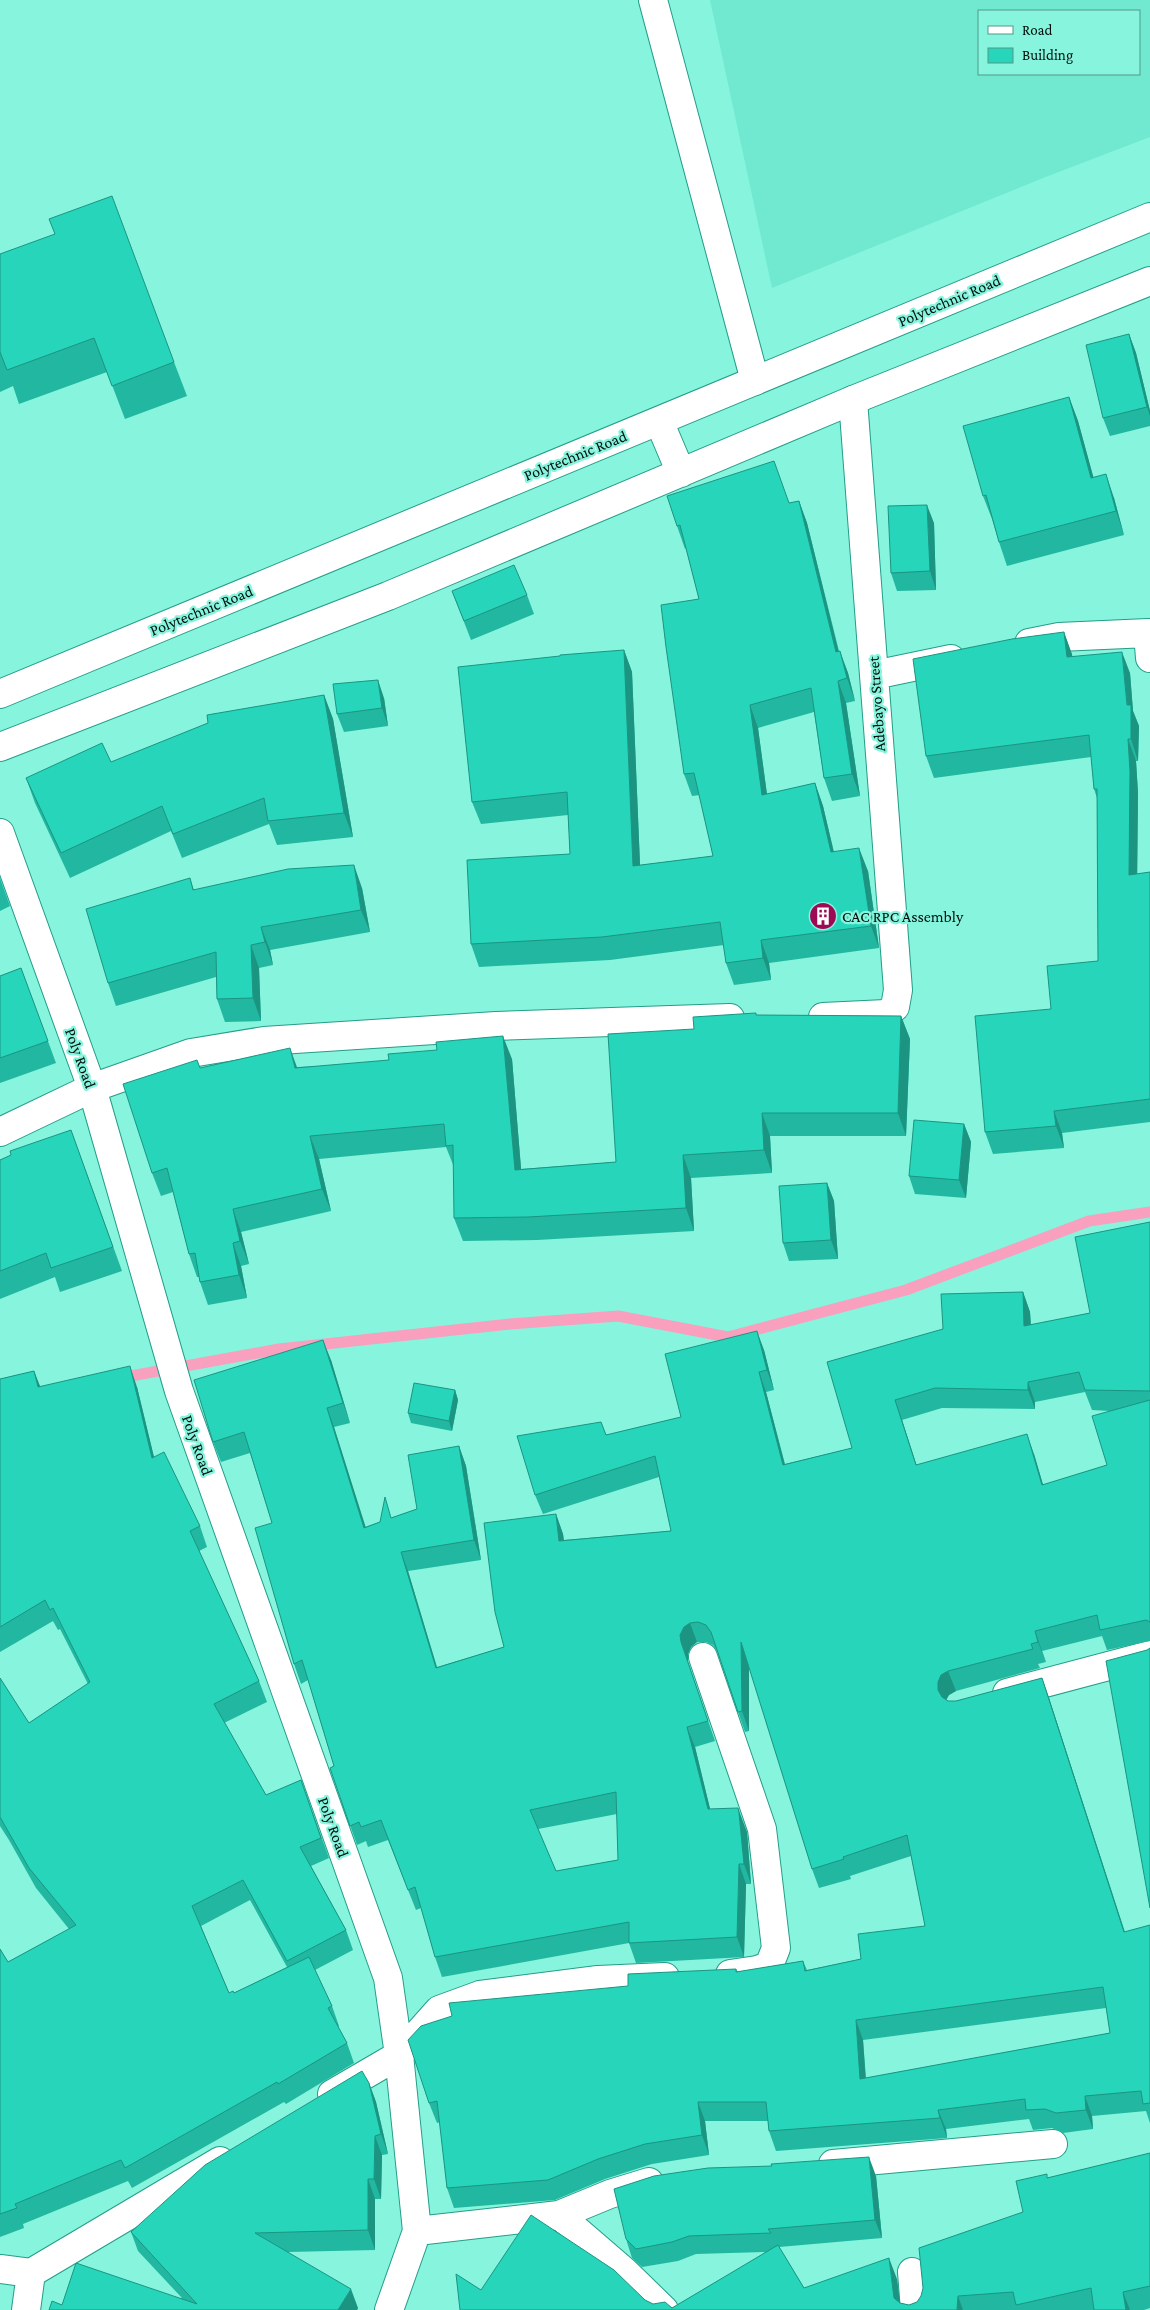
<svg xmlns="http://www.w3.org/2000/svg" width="1150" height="2310" viewBox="0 0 1150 2310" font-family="'Crimson Pro',serif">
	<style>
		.built { fill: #70e9d0; fill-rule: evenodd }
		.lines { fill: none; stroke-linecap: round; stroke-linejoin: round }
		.stream { stroke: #f8a0bd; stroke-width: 11 }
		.minor-casing { stroke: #249d89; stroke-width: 30 }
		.major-casing { stroke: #249d89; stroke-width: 30 }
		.minor { stroke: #fff; stroke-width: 28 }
		.major { stroke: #fff; stroke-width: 28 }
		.wall { fill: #21b7a0; fill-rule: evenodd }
		.shaded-wall { fill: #1b9582 }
		.building { fill: #26d5ba; stroke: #1b9582; fill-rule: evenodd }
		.labels { text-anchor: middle; stroke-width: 4.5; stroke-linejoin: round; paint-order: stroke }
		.street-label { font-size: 16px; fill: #00100c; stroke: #87f4dd }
		.poi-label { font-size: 16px; fill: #00100c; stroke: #87f4dd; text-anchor: start }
	</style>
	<rect width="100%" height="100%" fill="#87f4dd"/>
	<path class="built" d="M710,0H1150V137L1043,178L772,288ZM979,11H1139V74H979Z"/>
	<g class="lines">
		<path class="stream" d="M120,1378L279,1349L510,1324L618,1316L728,1337L906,1290L1089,1221L1150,1212"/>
		<g class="minor-casing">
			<path id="minor" d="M653,0L755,381
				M1029,643L1059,637L1148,633L1150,658
				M874,675L951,659
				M0,833L92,1088L179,1391L388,1978L399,2055L417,2231L389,2310
				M823,1017L886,1014L895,1007L898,990L853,400
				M0,1132L92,1088L191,1053L264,1041L496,1026L730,1018
				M703,1657L762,1829L776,1948L769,1966L757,1970L730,1974
				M1007,1693L1150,1655
				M332,2094L399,2055L439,2010L480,1995L598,1980L665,1977
				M833,2164L1053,2144
				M559,2215L624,2271L664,2310
				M417,2231L559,2215L610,2194L649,2182
				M0,2269L31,2273L220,2161
				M912,2272L915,2310
				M26,2310L31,2273"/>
		</g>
		<g class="major-casing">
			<path id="major" d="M659,421L681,473
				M0,694L1150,217
				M0,747L388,596L853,400L1150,281"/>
		</g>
		<use href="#minor" class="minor"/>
		<use href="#major" class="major"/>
	</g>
	<path class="wall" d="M0,254L174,362L187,396L125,419L107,372L19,404L13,386L0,392Z
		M1129,334L1136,353L1150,411V426L1110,436L1103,418Z
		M1069,397L1078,421L1093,477L1114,498L1124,535L1007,566L999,542L992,519L983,496Z
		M799,501L807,523L839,651L848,673L855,701L846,703L860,796L832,801L824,778L814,712L758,728L767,794L815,783L823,806L834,852L868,871L879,948L769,963L771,980L734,985L726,963L724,945L610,960L479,967L471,944L570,854L568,815L481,824L472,802L624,650L632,672L640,865L713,856L700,795L692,796L684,774L699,599L686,548L685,549L677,526Z
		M934,523L936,590L897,591L891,573Z
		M452,591L527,595L534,614L471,640Z
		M1064,632L1072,656L1130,673L1133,711L1139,726L1138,761H1136L1138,793L1137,874L1150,872V1122L1062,1133L1064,1148L993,1154L985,1132L1051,1009L1098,961L1097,798L1094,789L1091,757L934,778L926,756Z
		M324,695L333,719L353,837L277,845L269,824L182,858L171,831L70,878L35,803L26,778L111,762Z
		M384,698L388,726L344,732L337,714Z
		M0,878L10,906L0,911Z
		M190,878L194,890L362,888L370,932L270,950L273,965L259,968L261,1021L225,1022L217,999L216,977L116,1006L108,983Z
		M21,968L56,1063L0,1083V976Z
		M756,1015L901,1016L910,1039L906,1136H770L772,1173L691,1178L694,1231L537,1240L463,1241L454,1218V1167L446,1147L319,1159L331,1211L241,1232L249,1264L241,1266L247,1298L208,1305L200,1282L199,1277H197L189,1254L173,1192L161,1196L152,1173L200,1068L297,1067L512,1059L521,1169L616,1162L694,1029Z
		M964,1124L971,1142L966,1198L915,1194L909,1176Z
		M71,1130L122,1271L60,1292L55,1277L0,1299V1160Z
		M827,1183L834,1201L838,1259L789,1261L783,1243Z
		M1150,1222V1641L1107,1650L1102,1636L1042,1651L1046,1662L1038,1664L1040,1668L956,1691L949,1695L946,1700L948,1701H956L1042,1678L1049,1698L1125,1932L1150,1925V2123L1146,2111L1092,2116L1093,2129L1063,2133L1052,2128L1033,2130L1029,2119L946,2129L947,2138L776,2151L769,2131L768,2121H705L709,2155L652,2164L605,2179L555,2200L454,2208L447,2188L440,2122L437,2123L429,2103L628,1986L736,1969L738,1972L803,1961L807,1970L861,1959L925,1926L911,1856L850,1876L851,1879L819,1888L812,1869L749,1665V1731L745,1732L717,1651L713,1645L706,1642H697L691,1647L688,1654V1662L715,1741L695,1747L710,1809L747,1832L751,1884H746L744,1957L636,1963L629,1943L442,1977L435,1957L421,1908L416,1910L388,1840L368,1847L366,1841L357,1845L330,1768L334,1766L308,1680L301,1684L294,1664L272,1523L250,1453L221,1462L213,1442L331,1360L350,1423L334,1427L365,1527L417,1509L459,1446L466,1466L481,1560L408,1571L437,1667L504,1647L556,1514L563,1534L564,1540L671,1531L659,1477L543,1514L535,1495L601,1422L606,1435L681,1417L764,1350L774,1390L766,1392L785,1464L852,1448L943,1329L1023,1292L1030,1312L1031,1325L1090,1313ZM1085,1392L1092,1410L1110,1411L1107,1465L1043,1485L1034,1454L916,1465L902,1420L942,1408L1035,1409V1402ZM617,1814L618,1860L556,1871L538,1829ZM1106,2008L1110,2033L866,2078L863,2040Z
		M34,1371L40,1387H137L154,1457L200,1526L207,1547L199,1551L259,1681L267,1702L224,1723L266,1795L301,1780L329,1858L311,1866L346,1930L353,1950L315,1970L332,2006L339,2026L338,2027L347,2043L354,2063L286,2104L284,2102L132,2188L128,2181L23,2224L24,2228L0,2237V1949L8,1962L69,1929L36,1888L9,1840L0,1826V1678L29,1723L88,1684L60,1629L58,1630L53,1621L0,1652V1379ZM250,1900L287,1967L234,1993H229L201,1926Z
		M455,1390L458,1400L452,1431L411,1423L408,1413Z
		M369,2083L376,2102L388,2154L382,2155L381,2199H375V2250L288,2252L358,2308L357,2310H49L62,2305L182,2298L138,2251L131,2232Z
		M1150,2153V2308L1144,2310H460L481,2290L645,2300L653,2304L672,2308L767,2252L696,2254L678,2261L642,2267L632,2258L626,2239L876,2176L882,2238L779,2247L804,2288L897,2279L900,2303L909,2305L917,2302L1023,2212L1048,2178Z"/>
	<path class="shaded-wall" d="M1129,334L1136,353L1150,411V416L1147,407Z
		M1069,397L1078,421L1100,501L1091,478Z
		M1106,474L1114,498L1124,535L1116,511Z
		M799,501L807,523L844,674L836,652Z
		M927,505L934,523L936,590L930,571Z
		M1064,632L1072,654L1075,678L1067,657Z
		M624,650L632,672L641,888L633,866Z
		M840,651L848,673L855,701L847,678Z
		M1122,652L1130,673L1133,711L1139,726L1138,761L1131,739Z
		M378,680L384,698L388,726L382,708Z
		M838,681L846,703L860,796L852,774Z
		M324,695L333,719L353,837L344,813Z
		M750,705L758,728L770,817L762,795Z
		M1128,739L1136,761L1138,793L1137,897L1129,875Z
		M815,783L823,806L839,875L831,852Z
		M859,848L868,871L879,948L871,926Z
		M354,865L362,888L370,932L361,910Z
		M261,927L270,950L273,965L265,942Z
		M761,940L769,963L771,980L763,958Z
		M251,945L259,968L261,1021L253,998Z
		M901,1016L910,1039L906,1136L898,1113Z
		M503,1036L512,1059L523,1192L515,1170Z
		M290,1048L298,1070L295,1068Z
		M1054,1111L1062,1133L1064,1148L1056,1126Z
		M762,1113L770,1136L772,1173L764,1150Z
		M964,1124L971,1142L966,1198L959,1180Z
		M310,1136L319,1159L331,1211L322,1189Z
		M683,1155L691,1178L694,1231L686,1208Z
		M827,1183L834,1201L838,1259L831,1240Z
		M233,1209L241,1232L249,1264L240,1241Z
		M233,1243L241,1266L247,1298L239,1275Z
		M1023,1292L1030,1312L1032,1346L1024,1326Z
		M757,1331L764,1350L774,1390L767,1370Z
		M323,1340L331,1360L350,1423L343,1403Z
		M130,1366L137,1387L159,1478L152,1458Z
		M34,1371L42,1391L38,1387Z
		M759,1372L766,1392L790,1485L783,1465Z
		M1028,1382L1035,1402V1409L1028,1390Z
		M455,1390L458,1400L452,1431L449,1421Z
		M895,1400L902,1420L923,1485L916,1465Z
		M327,1408L334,1427L372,1547L364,1528Z
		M1027,1434L1034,1454L1049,1505L1042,1485Z
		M459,1446L466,1466L481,1560L474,1540Z
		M556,1514L563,1534L566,1560L559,1541Z
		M401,1552L408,1571L443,1688L436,1668Z
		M690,1623L697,1642L691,1647L688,1654V1662L715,1741L681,1642L680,1635L684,1627Z
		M1035,1631L1042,1651L1046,1662L1038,1642Z
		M741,1642L749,1662V1731L742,1711Z
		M948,1671L956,1691L949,1695L945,1702L938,1690V1682L941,1675Z
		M1042,1678L1049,1698L1131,1952L1124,1932Z
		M687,1727L695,1747L715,1829L708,1809Z
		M738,1808L747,1832L751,1884L744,1864Z
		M739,1864L746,1884L744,1957L737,1937Z
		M856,2020L863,2040L867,2099L860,2079Z
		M369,2083L376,2102L388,2154L381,2134Z
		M1085,2096L1092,2116L1093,2129L1086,2110Z
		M698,2102L705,2121L709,2155L702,2135Z
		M938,2110L946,2129L947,2138L940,2118Z
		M375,2136L382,2155L381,2199L374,2179Z
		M869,2157L876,2176L882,2238L875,2220Z
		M368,2179L375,2199V2250L368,2230Z
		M889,2258L897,2279L901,2310L894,2298Z
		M351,2289L358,2308L357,2310H338Z
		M1123,2292L1130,2310H1126Z
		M958,2296L963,2310H957Z"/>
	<path class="building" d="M112,196L174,362L112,386L94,338L7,370L0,352V254L55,234L49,219Z
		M1129,334L1147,407L1103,418L1086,345Z
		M1069,397L1091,478L1106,474L1116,511L999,542L986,495L983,496L963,426Z
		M774,461L789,503L799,501L836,652L840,651L847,678L838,681L852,774L824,778L811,688L750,705L762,795L815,783L831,852L859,848L871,926L761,940L763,958L726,963L720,922L602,937L471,944L467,860L570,854L567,792L472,802L458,667L560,656V655L624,650L633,866L713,856L694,773L684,774L666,647L661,605L699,599L680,525L677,526L667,496Z
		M927,505L930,571L891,573L888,506Z
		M514,565L527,595L464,621L452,591Z
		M1064,632L1067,657L1122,652L1127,705H1131V739H1128L1130,771L1129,875L1150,872V1099L1054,1111L1056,1126L985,1132L975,1016L1051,1009L1047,966L1098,961L1097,789H1094L1089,735L926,756L913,659L1012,639Z
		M378,680L382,708L337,714L333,684Z
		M324,695L344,813L268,821L264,798L173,834L162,806L61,853L26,778L102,743L111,762L208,723L207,715Z
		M354,865L361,910L261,927L265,942L251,945L253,998L217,999L216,952L108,983L86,909L190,878L193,890L288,869Z
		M21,968L48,1041L0,1058V976Z
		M756,1013V1015L901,1016L898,1113H762L764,1150L683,1155L686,1208L528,1217L454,1218L453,1145L446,1146L444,1124L310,1136L322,1189L233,1209L240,1241L233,1243L239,1275L200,1282L195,1253L189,1254L167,1168L152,1173L123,1084L197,1060L200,1068L290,1048L295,1068L389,1060L388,1054L437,1050L436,1042L503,1036L515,1170L616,1162L608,1034L694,1029L693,1017Z
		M914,1120L964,1124L959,1180L909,1176Z
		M71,1130L113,1247L51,1268L46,1253L0,1271V1160L11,1155L10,1151Z
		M827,1183L831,1240L783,1243L779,1186Z
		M1150,1222V1391L1085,1390L1079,1372L1028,1382V1390L935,1388L895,1400L916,1465L1027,1434L1042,1485L1107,1465L1092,1416L1150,1400V1622L1146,1620L1100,1630L1097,1615L1035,1631L1038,1642L1031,1644L1033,1649L948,1671L941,1675L938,1682V1690L942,1697L948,1701H956L1042,1678L1124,1932L1150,1925V2103L1143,2104L1141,2091L1085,2096L1086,2110L1056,2113L1045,2109L1026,2110L1025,2099L938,2110L940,2118L769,2131L766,2102H698L702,2135L645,2144L598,2159L548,2180L447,2188L437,2101L429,2103L408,2040L421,2026L452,2016L449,2003L628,1986V1974L736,1969V1972L803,1961L805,1971L861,1959L858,1934L925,1926L907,1835L843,1857L844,1859L812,1869L741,1642L742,1711L738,1712L711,1632L706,1625L698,1622L690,1623L684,1627L680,1635L681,1642L708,1721L687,1727L708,1809L738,1808L739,1813L744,1864H739L737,1937L629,1943V1922L435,1957L415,1887L408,1890L381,1820L361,1827L359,1822L350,1826L330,1768L334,1766L302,1660L294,1664L255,1528L272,1523L244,1432L213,1442L194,1380L323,1340L343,1403L327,1408L364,1528L380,1522L385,1497L391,1518L417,1509L408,1455L459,1446L474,1540L401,1552L436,1668L504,1647L495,1612L484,1523L556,1514L559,1541L671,1531L655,1456L535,1495L517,1436L601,1422L606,1435L681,1417L665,1354L757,1331L767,1370L759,1372L783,1465L852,1448L827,1362L943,1329L941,1294L1023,1292L1024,1326L1090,1313L1075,1237ZM616,1792L618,1860L556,1871L530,1810ZM1103,1987L1110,2033L860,2079L856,2020Z
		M130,1366L152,1458L164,1452L200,1526L190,1531L259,1681L214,1704L266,1795L301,1780L321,1838L300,1847L346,1930L287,1961L243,1880L192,1906L229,1993L233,1991L234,1993L309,1957L332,2006L328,2008L347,2043L278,2084L277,2082L125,2168L121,2160L15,2204L17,2208L0,2214V1949L8,1962L76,1925L29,1868L0,1817V1678L29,1723L90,1682L53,1608L50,1610L45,1600L0,1627V1379L34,1371L38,1387Z
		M414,1383L455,1390L449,1421L408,1413Z
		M1150,1648V1908L1106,1661L1147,1650Z
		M362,2071L369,2083L381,2134L375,2136L374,2179H368V2230L255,2233L351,2289L338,2310H49L52,2301L62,2305L76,2263L197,2304L131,2232L205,2165Z
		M1150,2153V2286L1123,2292L1126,2310H1094L1091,2288L1016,2305L1013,2292L958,2296L957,2310H460L456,2274L481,2290L531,2215L614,2270L645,2300L653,2304L665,2302L672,2308L778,2245L804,2288L889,2258L894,2298L900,2303L909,2305L917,2302L921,2296L923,2288L919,2248L1023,2212L1016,2181L1047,2174V2178Z
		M869,2157L875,2220L768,2229L771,2233L689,2236L672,2242L636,2249L626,2239L614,2189L654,2176L708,2168L772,2166L771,2164Z"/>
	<defs>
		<g id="building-disc" transform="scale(1.4375)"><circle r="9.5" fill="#9d0955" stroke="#87f4dd"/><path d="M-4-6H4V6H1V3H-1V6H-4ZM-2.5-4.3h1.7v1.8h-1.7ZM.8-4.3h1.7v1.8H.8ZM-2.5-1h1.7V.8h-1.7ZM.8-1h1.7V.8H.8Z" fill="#fff"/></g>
	</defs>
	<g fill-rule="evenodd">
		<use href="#building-disc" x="823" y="916"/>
	</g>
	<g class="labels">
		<g class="street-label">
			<text transform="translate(949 300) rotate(-23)" y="6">Polytechnic Road</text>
			<text transform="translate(575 455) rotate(-22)" y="6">Polytechnic Road</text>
			<text transform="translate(201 610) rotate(-22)" y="6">Polytechnic Road</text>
			<text transform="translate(876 704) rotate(-94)" y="6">Adebayo Street</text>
			<text transform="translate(81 1058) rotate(70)" y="6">Poly Road</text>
			<text transform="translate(198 1445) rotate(70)" y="6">Poly Road</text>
			<text transform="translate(334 1827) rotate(70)" y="6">Poly Road</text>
		</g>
		<g class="poi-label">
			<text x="842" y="922">CAC RPC Assembly</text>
		</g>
	</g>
	<rect x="978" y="10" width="162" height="65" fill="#87f4dd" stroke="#519989"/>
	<rect x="988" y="26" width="25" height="8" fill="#ffffff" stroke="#519989"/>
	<text x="1022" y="35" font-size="15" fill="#00100c">Road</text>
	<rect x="988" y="48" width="25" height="15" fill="#26d5ba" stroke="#519989"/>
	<text x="1022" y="60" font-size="15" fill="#00100c">Building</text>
</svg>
